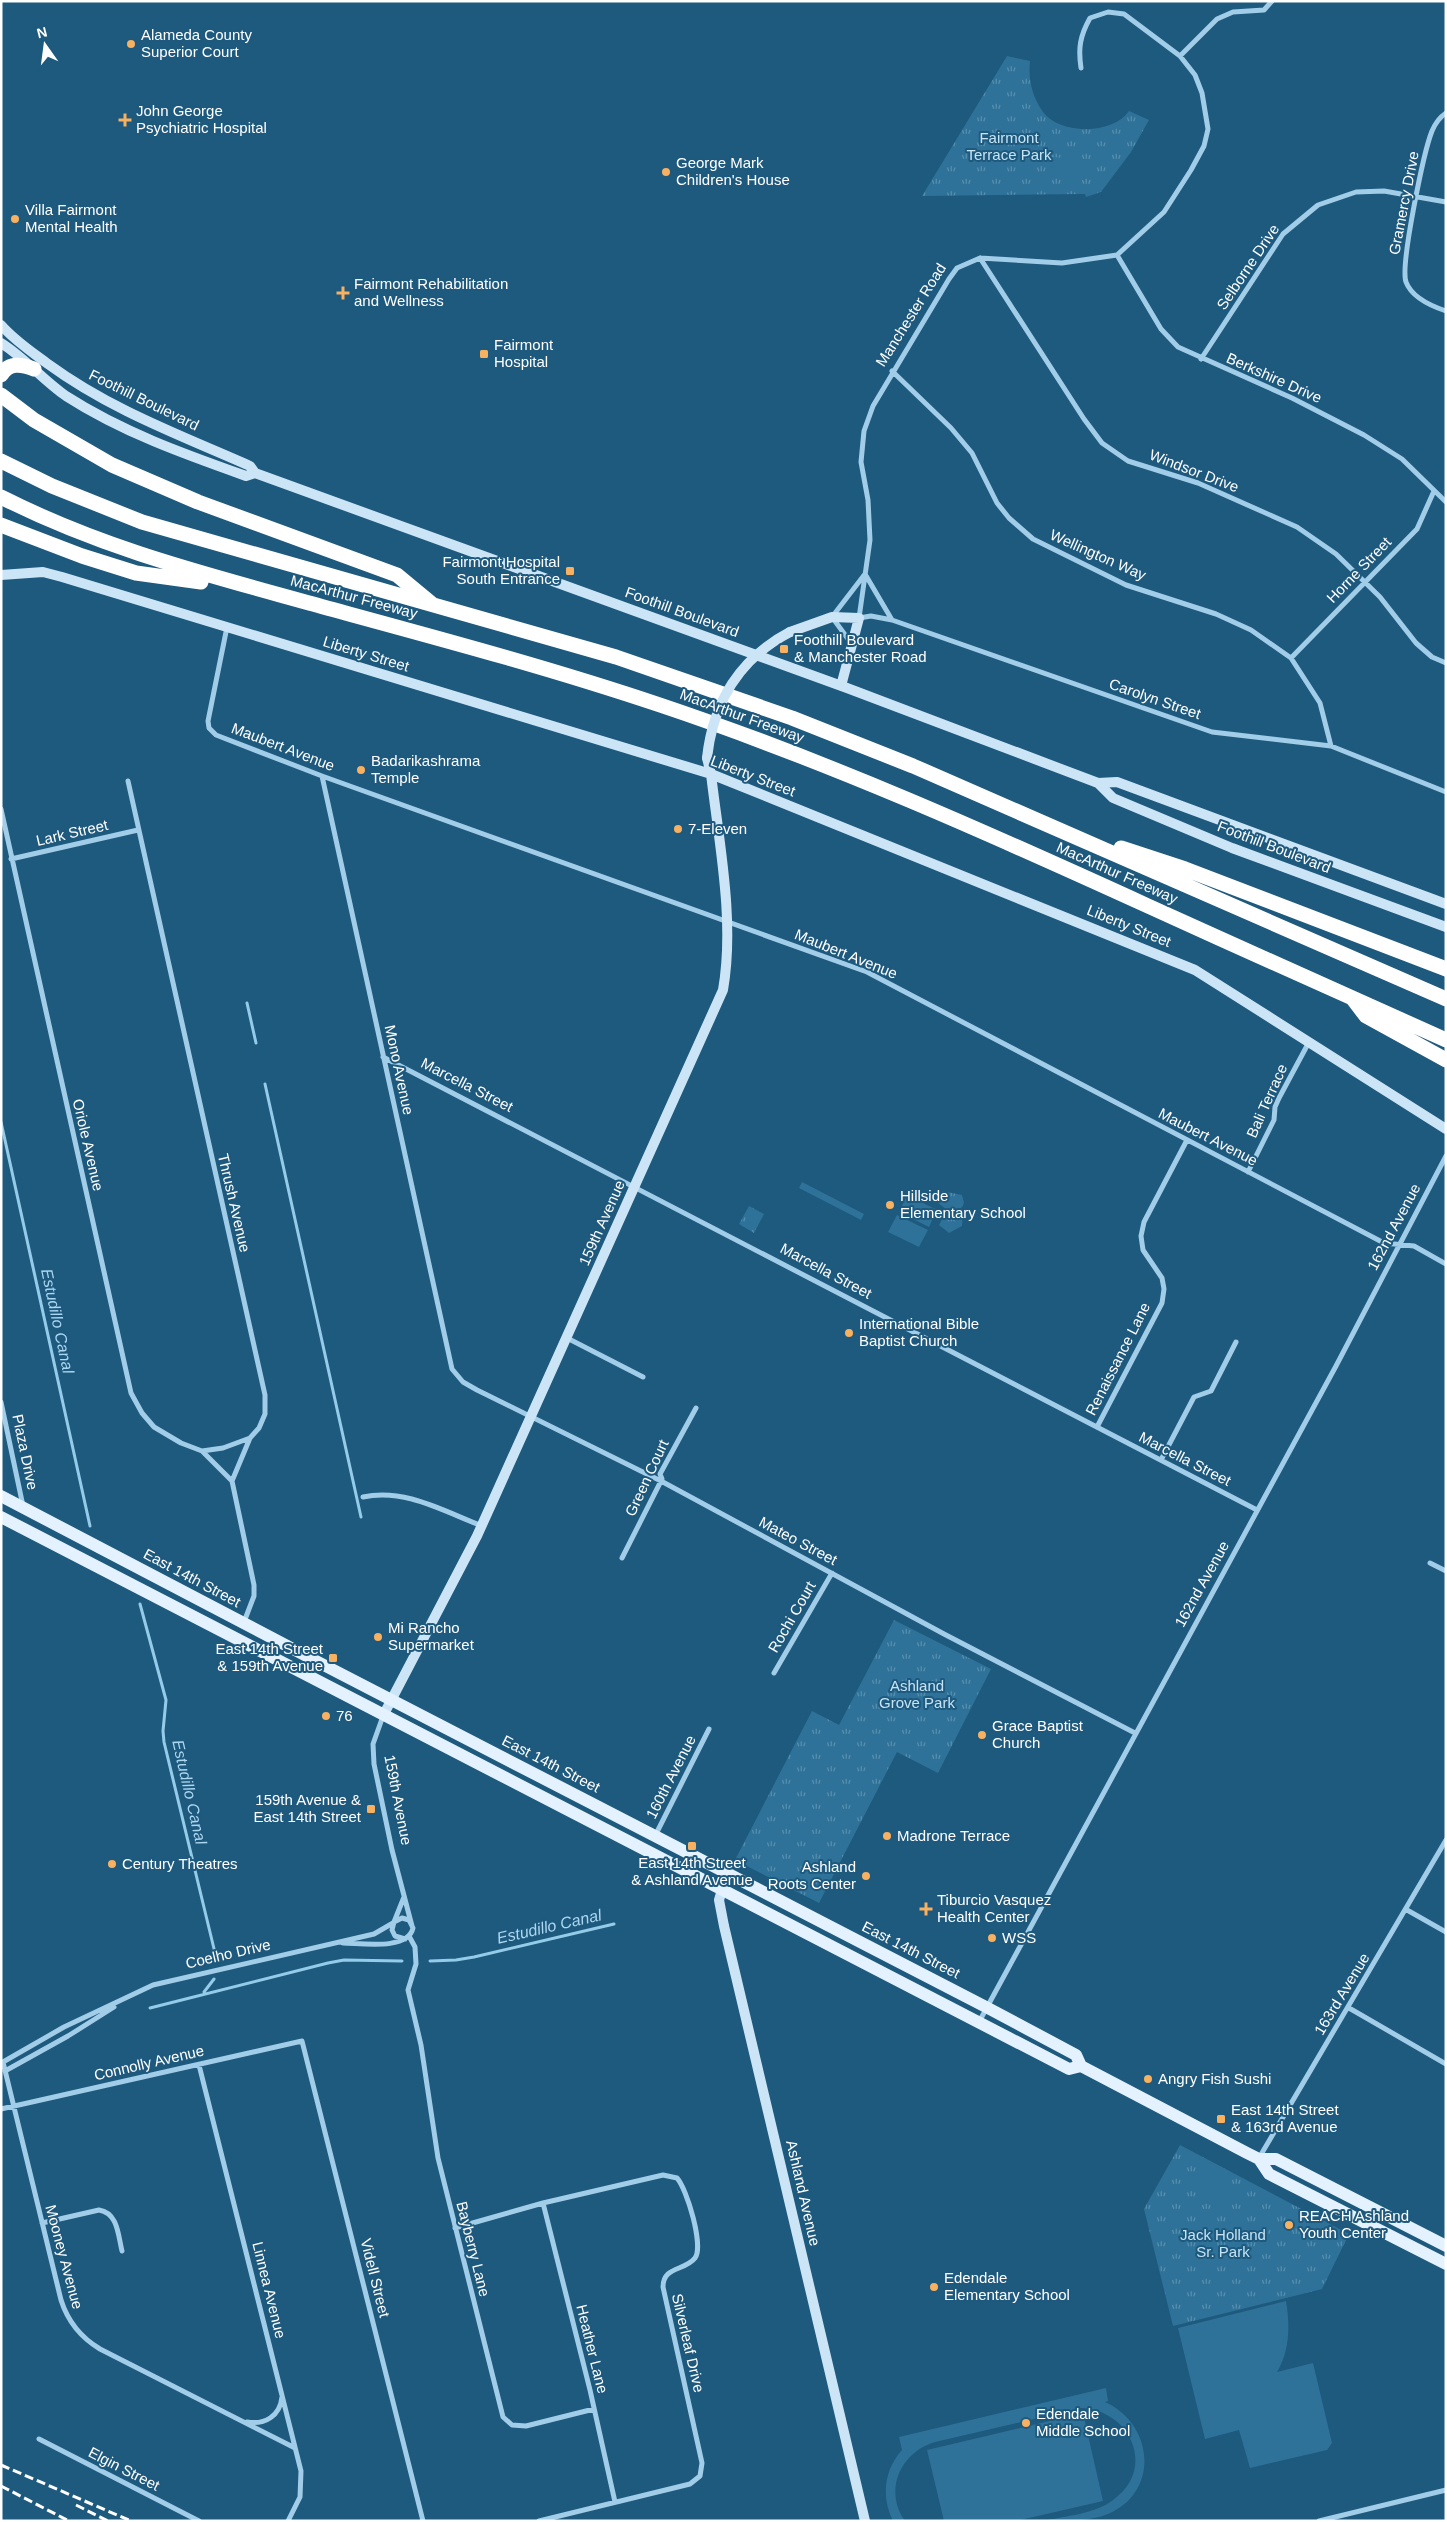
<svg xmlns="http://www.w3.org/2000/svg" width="1447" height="2522" viewBox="0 0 1447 2522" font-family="Helvetica,sans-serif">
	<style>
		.grass { fill: url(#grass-tufts) }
		.pitch { fill: #2e729a }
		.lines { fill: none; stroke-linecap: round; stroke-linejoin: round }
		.stream { stroke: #94cbe9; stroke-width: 3 }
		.street { stroke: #a1cde8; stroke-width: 5 }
		.secondary { stroke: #cce5f6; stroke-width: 10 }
		.primary { stroke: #e3f2fe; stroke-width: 12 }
		.highway { stroke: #fff; stroke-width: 15 }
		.rail { stroke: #fff; stroke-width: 3; stroke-dasharray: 9 4; stroke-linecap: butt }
		.secondary-bridge { stroke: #cce5f6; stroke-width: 10 }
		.poi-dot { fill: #f7b160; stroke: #1e597e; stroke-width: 2 }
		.labels { text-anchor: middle; stroke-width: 4; stroke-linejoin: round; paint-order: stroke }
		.poi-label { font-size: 15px; fill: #fff; stroke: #1e597e; text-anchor: start }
		.park-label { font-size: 15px; fill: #c5e4f6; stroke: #1e597e }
		.street-label { font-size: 15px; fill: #fff; stroke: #1e597e }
		.water-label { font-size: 16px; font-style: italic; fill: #acd7f0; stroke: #1e597e }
	</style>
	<defs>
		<pattern id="grass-tufts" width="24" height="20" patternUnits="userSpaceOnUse" patternTransform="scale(1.25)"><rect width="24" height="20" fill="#2e729a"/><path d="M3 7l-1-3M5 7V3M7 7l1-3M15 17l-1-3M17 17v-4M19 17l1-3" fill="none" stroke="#588eae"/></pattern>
	</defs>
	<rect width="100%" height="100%" fill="#1e597e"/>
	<path class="grass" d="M1007,56L1030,61C1028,79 1032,97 1043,112C1060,135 1113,135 1129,111L1149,120L1131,152L1101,192L1086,197L1085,194L922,196Z
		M942,1191L962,1195L964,1203L960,1210L963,1212L962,1226L949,1233L939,1225L947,1210L937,1202Z
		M749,1206L764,1214L754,1233L739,1224Z
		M894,1620L991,1669L938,1773L897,1752L819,1903L735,1860L812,1711L839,1725Z
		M1180,2145L1349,2234L1322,2289L1173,2326L1144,2209Z"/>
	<path class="pitch" d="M1052,157L1087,160L1085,180L1050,176Z
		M802,1182L864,1214L861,1220L799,1188Z
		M907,1195L937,1210L929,1227L899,1212Z
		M897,1215L928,1230L919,1247L888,1232Z
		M1202,2157L1231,2172L1227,2182L1230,2196L1213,2206L1207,2203L1198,2205C1194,2186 1195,2175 1202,2157Z
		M1286,2301C1290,2325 1290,2350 1277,2372L1313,2363L1332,2443L1327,2450L1250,2468L1239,2430L1205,2439L1178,2328Z
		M1106,2388L1108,2401L1105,2402C1154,2424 1160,2492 1108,2514C1087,2522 1065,2521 1043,2521C1065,2516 1095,2514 1113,2500C1157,2469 1131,2410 1081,2408L935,2442C901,2452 883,2490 905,2521H893C881,2497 884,2470 902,2450L899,2437Z
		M1083,2413L1103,2501L1016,2521H944L927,2450Z"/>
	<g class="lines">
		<path class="stream" d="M247,1003L256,1043
			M265,1084L361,1517
			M1,1122L90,1526
			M140,1604L166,1700L163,1731L164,1742L216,1957
			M430,1961L456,1960L474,1957L614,1924
			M204,1992L214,1979
			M150,2008L328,1963L344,1960L402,1961"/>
		<path class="street" d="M1180,56L1217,19L1233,12L1264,10L1272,1
			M1081,68C1078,48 1080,36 1090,18L1108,12L1124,14L1180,56L1195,75L1202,93L1208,129L1204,146L1191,170L1164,212L1117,255L1062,263L980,258L957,268L949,279L873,406L864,431L861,462L868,500L870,540L859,618L871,616L892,620L1212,732L1331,746L1446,792
			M1446,113C1440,117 1435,124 1432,131C1424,151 1400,265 1406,282C1412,298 1431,306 1446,311
			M1117,255L1161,329L1178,347L1292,398L1364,435L1402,459L1446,502
			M980,258L1084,419L1102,443L1128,461L1198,483L1297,527L1336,554L1380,597L1416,643L1432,657L1446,663
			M1201,359L1283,234L1318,205L1356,192L1384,191L1446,202
			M892,371L951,428L972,453L997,503L1009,518L1033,539L1126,585L1216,614L1251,630L1291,658L1320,703L1331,746
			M227,627L208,721L209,728L216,735L322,776L867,972L1384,1243L1414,1246L1446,1264
			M851,643L832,617L865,574L892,620
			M1291,658L1417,529L1434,491
			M322,776L452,1369L463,1382L477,1390L661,1481L944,1634L1135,1733
			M128,781L265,1395V1414L259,1428L250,1438L232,1481L254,1585V1596L244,1622
			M1,809L131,1393L142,1413L154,1427L181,1443L202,1451L232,1481
			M11,859L138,830
			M383,1057L1257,1510
			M1248,1172L1274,1120L1275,1107L1279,1098L1309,1042
			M567,1338L643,1377
			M1,1402L23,1506
			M1097,1427L1162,1303L1164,1289L1162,1278L1143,1250L1141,1236L1144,1222L1187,1140
			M202,1451L223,1448L250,1438
			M1161,1460L1194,1397L1211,1391L1236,1342
			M363,1497C405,1488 443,1511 482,1526
			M622,1558L662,1479L660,1474L696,1408
			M1430,1563L1446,1571
			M774,1673L832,1573
			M383,1716L373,1744L374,1764L392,1850L412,1926
			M655,1836L709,1729
			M1407,1910L1446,1932
			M394,1922L404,1897
			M409,1936L415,1947L416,1964L408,1990L421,2045L438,2158L503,2417L512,2425L526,2426L594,2409
			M343,1943C360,1943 408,1951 413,1928L409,1920L402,1918L394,1922L392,1930L395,1936L405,1939
			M1349,2008L1446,2064
			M979,2022L1336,1366L1446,1156
			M199,2065L301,2471L300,2497L288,2521
			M5,2071L68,2036L114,2007
			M1,2109L302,2041L423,2521
			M1259,2158L1446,1840
			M543,2203L590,2390L615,2502
			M42,2223L99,2210C118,2213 118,2235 122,2251
			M455,2228L543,2203L663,2175L677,2178C687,2189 704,2246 695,2258C685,2271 663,2266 663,2287L702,2463L700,2476L690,2484L539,2521
			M247,2422C265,2425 280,2416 282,2397
			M39,2439L199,2521
			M295,2448L100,2349C80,2337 68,2322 61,2300L3,2062L64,2027L153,1985L374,1934L393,1923
			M1319,2521L1446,2490"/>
		<path class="secondary" d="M1,325C15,341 32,352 48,364C111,410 180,435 250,466L255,473L847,688L1098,783L1117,782L1446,904
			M1,343C25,358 43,380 66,396C122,432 184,454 246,476L255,473
			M1,575L43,572L62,577L711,774L1195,970L1446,1129
			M790,632L832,617L859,618L841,686
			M1098,783L1113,798L1232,848L1446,927
			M384,1714L477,1536L723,990C735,921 719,843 711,774L707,758
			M727,1873L719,1900L724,1926L865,2521"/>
		<path class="primary" d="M1,1496L316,1661L986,2007L1076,2055L1081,2066L1247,2153L1259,2159H1276L1446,2246
			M1,1517L1069,2069L1081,2066
			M1259,2159L1269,2174L1446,2264"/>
		<path class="highway" d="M1,375C9,362 21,364 34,369
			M1,395L34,420L112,465L198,502L397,575L432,604
			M1,461L52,486L142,522L616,657L792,718L913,766L1446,999
			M1,497C102,548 201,573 309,603C426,635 544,666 660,705C827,761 988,833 1148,906C1247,951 1346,995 1446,1040
			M1,525L82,556L136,573L201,582
			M1121,848L1185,869L1446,969
			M1353,999L1366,1016L1446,1060"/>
		<path class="rail" d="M1,2465L131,2521
			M1,2486L69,2521
			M76,2505L108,2521"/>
		<path class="secondary-bridge" d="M707,758C713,702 740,658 790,632"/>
	</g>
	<g class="poi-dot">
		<circle cx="131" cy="44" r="5"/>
		<path d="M122.5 112.5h5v5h5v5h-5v5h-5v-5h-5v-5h5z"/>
		<circle cx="666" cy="172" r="5"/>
		<circle cx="15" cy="219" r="5"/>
		<path d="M340.5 285.5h5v5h5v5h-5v5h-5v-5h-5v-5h5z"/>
		<rect x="479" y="349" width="10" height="10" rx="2.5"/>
		<rect x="565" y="566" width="10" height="10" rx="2.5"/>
		<rect x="779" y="644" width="10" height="10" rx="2.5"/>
		<circle cx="361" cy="770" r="5"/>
		<circle cx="678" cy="829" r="5"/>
		<circle cx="890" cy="1205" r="5"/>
		<circle cx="849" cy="1333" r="5"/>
		<circle cx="378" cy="1637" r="5"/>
		<rect x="328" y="1653" width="10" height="10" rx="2.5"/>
		<circle cx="326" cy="1716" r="5"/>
		<circle cx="982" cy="1735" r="5"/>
		<rect x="366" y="1804" width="10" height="10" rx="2.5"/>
		<circle cx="887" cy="1836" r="5"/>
		<rect x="687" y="1841" width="10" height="10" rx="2.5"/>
		<circle cx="112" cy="1864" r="5"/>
		<circle cx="866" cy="1876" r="5"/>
		<path d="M923.5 1901.5h5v5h5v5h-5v5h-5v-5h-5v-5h5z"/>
		<circle cx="992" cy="1938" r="5"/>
		<circle cx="1148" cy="2079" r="5"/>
		<rect x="1216" y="2114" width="10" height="10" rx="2.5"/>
		<circle cx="1289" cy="2225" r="5"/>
		<circle cx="934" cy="2287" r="5"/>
		<circle cx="1026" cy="2423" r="5"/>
	</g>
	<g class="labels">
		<g class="poi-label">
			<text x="141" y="40">Alameda County<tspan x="141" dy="17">Superior Court</tspan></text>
			<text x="136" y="116">John George<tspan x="136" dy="17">Psychiatric Hospital</tspan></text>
			<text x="676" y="168">George Mark<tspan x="676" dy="17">Children's House</tspan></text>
			<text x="25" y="215">Villa Fairmont<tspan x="25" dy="17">Mental Health</tspan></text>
			<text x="354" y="289">Fairmont Rehabilitation<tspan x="354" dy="17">and Wellness</tspan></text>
			<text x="494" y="350">Fairmont<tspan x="494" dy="17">Hospital</tspan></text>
			<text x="560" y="567" text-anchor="end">Fairmont Hospital<tspan x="560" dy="17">South Entrance</tspan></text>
			<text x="794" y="645">Foothill Boulevard<tspan x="794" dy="17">&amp; Manchester Road</tspan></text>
			<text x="371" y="766">Badarikashrama<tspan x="371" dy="17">Temple</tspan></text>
			<text x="688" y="834">7-Eleven</text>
			<text x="900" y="1201">Hillside<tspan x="900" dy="17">Elementary School</tspan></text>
			<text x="859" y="1329">International Bible<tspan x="859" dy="17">Baptist Church</tspan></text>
			<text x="388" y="1633">Mi Rancho<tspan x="388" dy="17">Supermarket</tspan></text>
			<text x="323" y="1654" text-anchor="end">East 14th Street<tspan x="323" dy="17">&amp; 159th Avenue</tspan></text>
			<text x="336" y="1721">76</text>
			<text x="992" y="1731">Grace Baptist<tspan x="992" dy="17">Church</tspan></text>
			<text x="361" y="1805" text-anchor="end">159th Avenue &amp;<tspan x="361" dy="17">East 14th Street</tspan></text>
			<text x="897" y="1841">Madrone Terrace</text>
			<text x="692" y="1868" text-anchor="middle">East 14th Street<tspan x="692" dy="17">&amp; Ashland Avenue</tspan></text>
			<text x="122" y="1869">Century Theatres</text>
			<text x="856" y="1872" text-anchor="end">Ashland<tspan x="856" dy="17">Roots Center</tspan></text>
			<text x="937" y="1905">Tiburcio Vasquez<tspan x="937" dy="17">Health Center</tspan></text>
			<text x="1002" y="1943">WSS</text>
			<text x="1158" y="2084">Angry Fish Sushi</text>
			<text x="1231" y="2115">East 14th Street<tspan x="1231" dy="17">&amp; 163rd Avenue</tspan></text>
			<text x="1299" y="2221">REACH Ashland<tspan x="1299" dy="17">Youth Center</tspan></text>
			<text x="944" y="2283">Edendale<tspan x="944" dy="17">Elementary School</tspan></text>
			<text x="1036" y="2419">Edendale<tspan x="1036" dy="17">Middle School</tspan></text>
		</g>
		<g class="park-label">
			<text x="1009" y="143">Fairmont<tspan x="1009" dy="17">Terrace Park</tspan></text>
			<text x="917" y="1691">Ashland<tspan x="917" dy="17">Grove Park</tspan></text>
			<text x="1223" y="2240">Jack Holland<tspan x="1223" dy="17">Sr. Park</tspan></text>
		</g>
		<g class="street-label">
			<text transform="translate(1404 203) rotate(-79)" y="5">Gramercy Drive</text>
			<text transform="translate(1248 267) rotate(-56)" y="5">Selborne Drive</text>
			<text transform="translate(911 315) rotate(-58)" y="5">Manchester Road</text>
			<text transform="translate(1274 378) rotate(24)" y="5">Berkshire Drive</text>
			<text transform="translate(144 400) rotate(26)" y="5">Foothill Boulevard</text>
			<text transform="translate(1194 471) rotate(21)" y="5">Windsor Drive</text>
			<text transform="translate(1098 555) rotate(24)" y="5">Wellington Way</text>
			<text transform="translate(1359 570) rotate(-46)" y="5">Horne Street</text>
			<text transform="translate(354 597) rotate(15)" y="5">MacArthur Freeway</text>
			<text transform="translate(682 612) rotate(20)" y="5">Foothill Boulevard</text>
			<text transform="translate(366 654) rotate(17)" y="5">Liberty Street</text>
			<text transform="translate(1155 699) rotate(19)" y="5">Carolyn Street</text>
			<text transform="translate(742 716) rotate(20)" y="5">MacArthur Freeway</text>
			<text transform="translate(283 747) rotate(21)" y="5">Maubert Avenue</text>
			<text transform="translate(753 776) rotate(21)" y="5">Liberty Street</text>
			<text transform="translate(72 833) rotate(-13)" y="5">Lark Street</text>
			<text transform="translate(1274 847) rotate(21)" y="5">Foothill Boulevard</text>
			<text transform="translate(1117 873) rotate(24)" y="5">MacArthur Freeway</text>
			<text transform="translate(1129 926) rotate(22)" y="5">Liberty Street</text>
			<text transform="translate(846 954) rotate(22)" y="5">Maubert Avenue</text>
			<text transform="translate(399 1070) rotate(78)" y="5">Mono Avenue</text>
			<text transform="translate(467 1085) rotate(27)" y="5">Marcella Street</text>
			<text transform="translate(1267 1101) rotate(-66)" y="5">Bali Terrace</text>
			<text transform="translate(1208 1137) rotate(27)" y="5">Maubert Avenue</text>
			<text transform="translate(88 1145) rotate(77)" y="5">Oriole Avenue</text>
			<text transform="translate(234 1203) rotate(77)" y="5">Thrush Avenue</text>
			<text transform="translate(602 1223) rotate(-66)" y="5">159th Avenue</text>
			<text transform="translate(1394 1227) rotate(-62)" y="5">162nd Avenue</text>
			<text transform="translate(826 1271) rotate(28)" y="5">Marcella Street</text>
			<text transform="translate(1118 1359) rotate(-63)" y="5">Renaissance Lane</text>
			<text transform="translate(25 1452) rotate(78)" y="5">Plaza Drive</text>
			<text transform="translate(1185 1459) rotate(27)" y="5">Marcella Street</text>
			<text transform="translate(647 1478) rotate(-65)" y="5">Green Court</text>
			<text transform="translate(798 1541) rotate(28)" y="5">Mateo Street</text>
			<text transform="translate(192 1578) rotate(28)" y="5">East 14th Street</text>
			<text transform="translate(1202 1584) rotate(-61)" y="5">162nd Avenue</text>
			<text transform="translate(792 1617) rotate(-60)" y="5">Rochi Court</text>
			<text transform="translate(551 1764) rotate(27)" y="5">East 14th Street</text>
			<text transform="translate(671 1777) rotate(-63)" y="5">160th Avenue</text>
			<text transform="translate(398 1800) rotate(79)" y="5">159th Avenue</text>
			<text transform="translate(911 1950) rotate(27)" y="5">East 14th Street</text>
			<text transform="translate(228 1954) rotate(-13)" y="5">Coelho Drive</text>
			<text transform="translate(1342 1994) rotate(-59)" y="5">163rd Avenue</text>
			<text transform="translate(149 2063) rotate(-13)" y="5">Connolly Avenue</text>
			<text transform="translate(803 2193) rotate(77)" y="5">Ashland Avenue</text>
			<text transform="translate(473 2249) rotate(76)" y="5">Bayberry Lane</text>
			<text transform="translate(64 2257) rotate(75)" y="5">Mooney Avenue</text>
			<text transform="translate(375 2278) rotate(76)" y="5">Videll Street</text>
			<text transform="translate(269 2290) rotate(76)" y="5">Linnea Avenue</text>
			<text transform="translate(688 2343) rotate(77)" y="5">Silverleaf Drive</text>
			<text transform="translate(592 2349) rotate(76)" y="5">Heather Lane</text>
			<text transform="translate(124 2469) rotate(27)" y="5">Elgin Street</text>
		</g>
		<g class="water-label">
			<text transform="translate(58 1321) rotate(78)" y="6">Estudillo Canal</text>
			<text transform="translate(190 1792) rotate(77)" y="6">Estudillo Canal</text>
			<text transform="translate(549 1926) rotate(-13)" y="6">Estudillo Canal</text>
		</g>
	</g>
	<rect width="1447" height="2522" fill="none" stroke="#ffffff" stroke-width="5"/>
	<g transform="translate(45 45) rotate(346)" stroke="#1e597e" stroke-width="4" paint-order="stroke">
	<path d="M0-4L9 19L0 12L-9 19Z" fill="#ffffff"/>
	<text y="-8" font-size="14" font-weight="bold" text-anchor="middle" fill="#ffffff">N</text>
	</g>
</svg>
